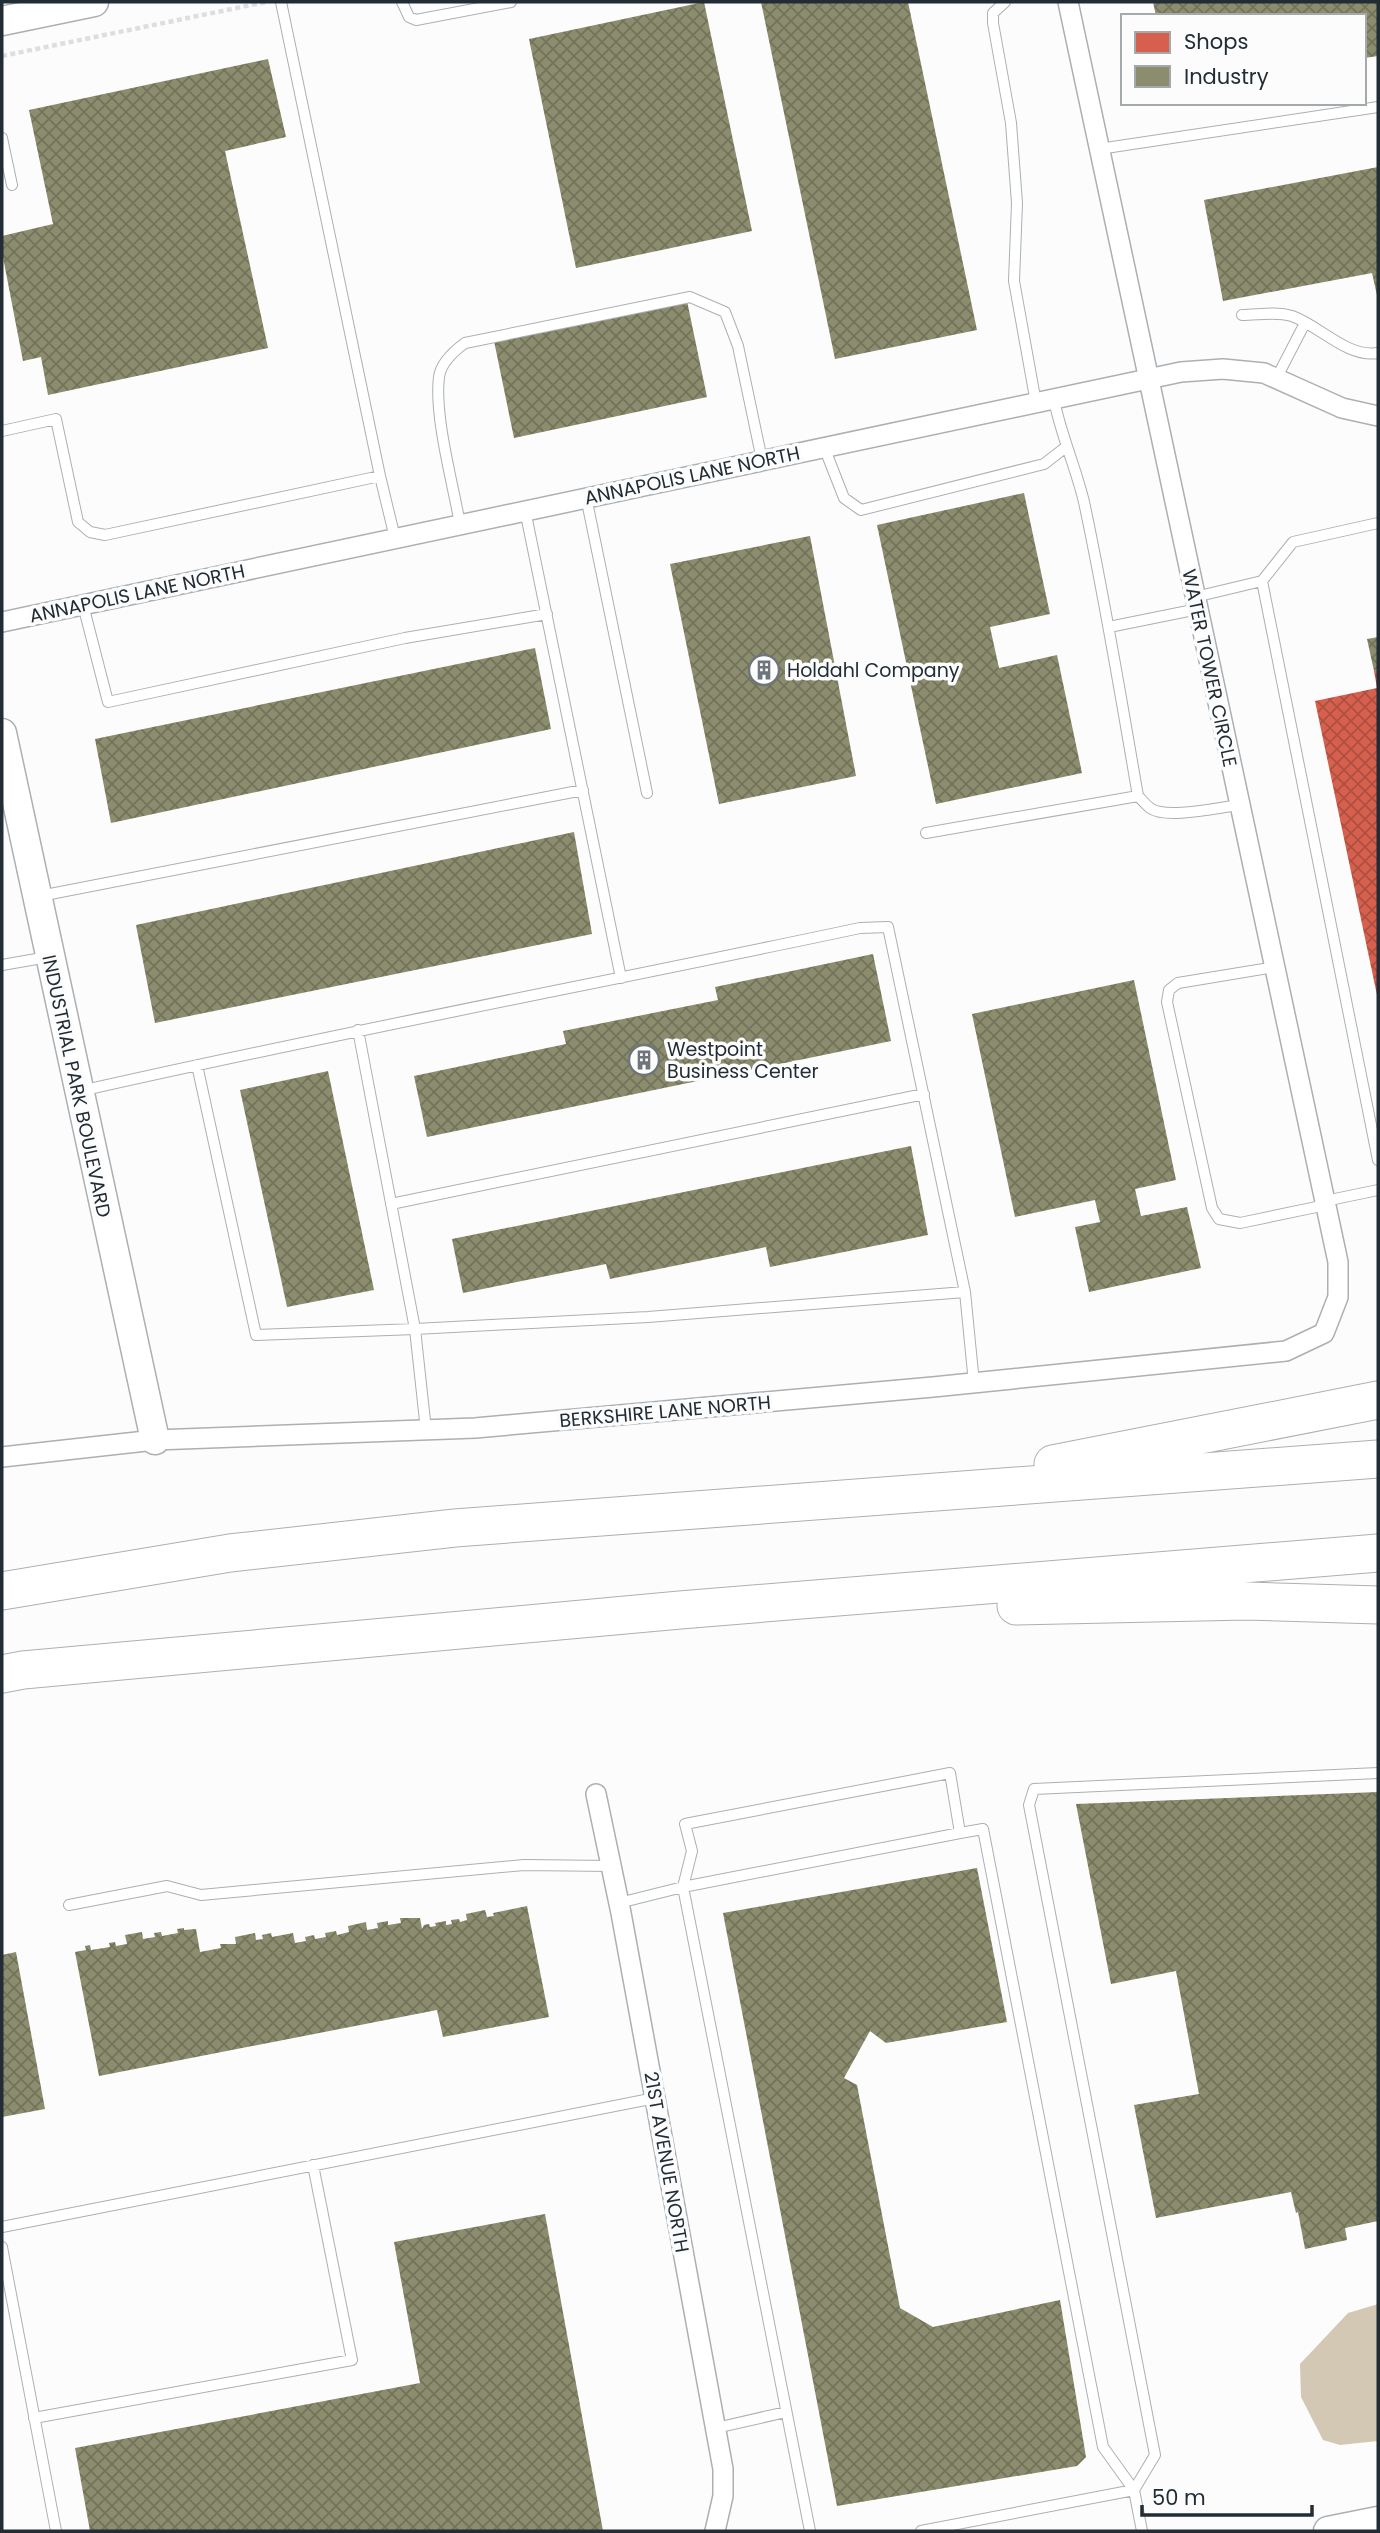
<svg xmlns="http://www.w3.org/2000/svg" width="1380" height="2533" viewBox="0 0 1380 2533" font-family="Poppins,sans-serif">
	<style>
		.water { fill: #d3c8b4 }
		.shops { fill: url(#shops-cross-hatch) }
		.industry { fill: url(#industry-cross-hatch) }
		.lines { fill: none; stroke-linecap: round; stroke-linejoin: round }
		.lane-casing { stroke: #abb0b4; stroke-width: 12 }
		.street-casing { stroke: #abb0b4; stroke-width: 22 }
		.secondary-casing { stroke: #abb0b4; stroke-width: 31 }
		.highway-casing { stroke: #abb0b4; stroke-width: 39 }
		.path { stroke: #dddedf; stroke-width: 4.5; stroke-dasharray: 5 3.5; stroke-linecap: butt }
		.lane { stroke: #fff; stroke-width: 10 }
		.street { stroke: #fff; stroke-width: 19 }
		.secondary { stroke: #fff; stroke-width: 28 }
		.highway { stroke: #fff; stroke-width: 37 }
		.labels { text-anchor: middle; stroke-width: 7; stroke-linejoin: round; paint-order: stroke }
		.street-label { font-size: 19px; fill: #212c35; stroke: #fcfcfc }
		.poi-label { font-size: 19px; fill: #212c35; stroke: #fcfcfc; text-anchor: start }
	</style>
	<defs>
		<pattern id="shops-cross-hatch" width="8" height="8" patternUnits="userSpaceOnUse" patternTransform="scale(1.75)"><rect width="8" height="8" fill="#d6604d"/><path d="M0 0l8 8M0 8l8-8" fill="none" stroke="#ad4f41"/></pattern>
		<pattern id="industry-cross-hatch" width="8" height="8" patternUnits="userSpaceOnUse" patternTransform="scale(1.75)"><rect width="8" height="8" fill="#8c8c6e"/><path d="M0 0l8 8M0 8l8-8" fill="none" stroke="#72735b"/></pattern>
	</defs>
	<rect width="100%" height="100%" fill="#fcfcfc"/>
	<path class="water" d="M1378,2304V2441L1340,2445L1323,2440L1301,2397L1300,2364L1348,2313Z"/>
	<path class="shops" d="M1378,670V995H1377L1315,701L1377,688L1374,671Z"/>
	<path class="industry" d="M704,2L752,231L576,268L529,39Z
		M761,2H908L977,330L835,359Z
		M1153,2H1378V56L1364,58V16H1156Z
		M268,59L286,137L225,151L268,348L48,395L41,357L23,361L2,252V236L53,224L29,110Z
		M1378,167V300L1372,273L1223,301L1204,200Z
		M687,301L707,397L514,438L494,341Z
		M1024,493L1050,614L990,627L999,668L1057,655L1082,773L936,804L877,525Z
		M810,536L856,776L719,804L670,564Z
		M1378,637V670L1374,671L1367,639Z
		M535,648L551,729L111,823L95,739Z
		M574,832L592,934L155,1023L136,925Z
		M873,954L891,1041L427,1137L414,1076L566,1044L563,1031L718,1000L715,987Z
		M1134,980L1176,1180L1135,1189L1141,1216L1187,1207L1201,1268L1089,1292L1075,1227L1100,1222L1095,1200L1015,1217L972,1014Z
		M328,1071L374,1290L287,1307L240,1090Z
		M911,1146L928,1235L770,1267L766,1247L610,1279L606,1264L463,1293L452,1239Z
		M1378,1792V2221L1345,2228L1347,2240L1305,2249L1298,2212L1296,2213L1291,2192L1156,2218L1134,2105L1199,2094L1176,1971L1111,1984L1076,1804Z
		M977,1868L1007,2022L886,2043L870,2031L844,2078L857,2085L900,2308L933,2327L1060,2300L1086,2457L1077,2466L837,2506L723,1913Z
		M527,1906L549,2017L443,2037L437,2010L99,2076L75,1952L86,1950L85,1946L90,1945L91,1950L110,1947L109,1943L115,1942L116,1946L127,1944L125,1935L142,1932L143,1939L155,1937L154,1933L161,1932L162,1936L178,1933L177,1929L184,1928V1930L196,1929L200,1952L221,1948L220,1944H236L235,1937L255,1933L256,1940L263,1939L262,1935L271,1933L272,1937L293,1933L295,1943L306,1941L305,1937L314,1935L315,1939L326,1937L325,1933L336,1931L337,1935L349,1932L348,1926L366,1922L367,1930L378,1928L377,1923L388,1921V1925L401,1923L400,1918H420L422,1929L424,1925L429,1924L430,1927L436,1926L435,1923L446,1921V1925L452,1924L451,1920L459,1919L460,1922L467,1920L466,1914L485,1910L487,1917L494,1916L493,1913Z
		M16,1952L45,2109L2,2117V1955Z
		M545,2214L603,2531H90L75,2448L420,2383L394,2242Z"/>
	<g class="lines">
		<g class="lane-casing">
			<path id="lane" d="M402,2L409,17L416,20L511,2
				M1005,2L993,13V23L1011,123L1017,203L1014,281L1036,403
				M2,138L12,185
				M1099,149L1378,107
				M1242,315C1258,315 1276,311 1292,316C1320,326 1347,358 1378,353
				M1276,379L1305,323
				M1054,400C1061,435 1076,468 1084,502C1105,600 1121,698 1138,796C1142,800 1146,805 1150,808C1166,820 1220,807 1240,805
				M2,431L56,419L78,522L90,532L105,535L380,476L281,2
				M824,447L844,498L861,510L1044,464L1066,447
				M380,476L395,538
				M586,497L647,793
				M525,510L621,978
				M1378,523L1293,542L1262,581L1378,1160
				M460,524C453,484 434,416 439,377C441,362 454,351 465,343L690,297L725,312L738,346L762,460
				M1195,597L1262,581
				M83,605L108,702L405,638L547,614
				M1109,627L1198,609
				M926,833L1138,796
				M40,896L583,790
				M2,965L48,957
				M1275,967L1178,983L1169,990L1167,1002L1212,1208L1219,1219L1240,1223L1326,1205
				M197,1065L256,1335L415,1329L358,1030
				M81,1091C340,1032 601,983 860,928L888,927L965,1292
				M1325,1201L1378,1190
				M391,1204L924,1094
				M426,1430L415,1329L648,1317L965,1292L974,1383
				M619,1903L683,1887L960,1833
				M69,1905L167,1886L201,1895L524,1865L611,1866
				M2,2227L655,2098
				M2,2247L56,2531
				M34,2418L352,2360L313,2165
				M716,2428L786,2412
				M810,2531L683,1887L692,1851L685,1824L950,1773L960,1833L983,1829L1103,2447L1134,2490L921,2531
				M1142,2531L1134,2490L1155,2455L1029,1805L1034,1789L1378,1773"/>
		</g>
		<g class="street-casing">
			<path id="street" d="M2,622L1181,372L1223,369L1264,373L1342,408L1378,416
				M2,1457L155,1440L475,1428L933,1387L1286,1351L1324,1333L1338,1297V1262L1068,2
				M596,1794L621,1913L723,2469V2496L715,2531"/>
		</g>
		<g class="secondary-casing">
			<path id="secondary" d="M2,21L94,2
				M2,733L155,1440
				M1328,2531L1378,2521"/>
		</g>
		<g class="highway-casing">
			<path id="highway" d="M1053,1464L1378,1400
				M2,1591L230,1553L455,1528L1378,1459
				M1016,1606L1247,1601L1378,1605
				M2,1674L23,1670L680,1610L1378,1553"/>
		</g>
		<path class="path" d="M2,56L266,2"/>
		<use href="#lane" class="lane"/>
		<use href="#street" class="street"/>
		<use href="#secondary" class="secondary"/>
		<use href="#highway" class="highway"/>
	</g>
	<defs>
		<g id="building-ring" transform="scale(1.575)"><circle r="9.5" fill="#fcfcfc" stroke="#6e757b" stroke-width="1.5"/><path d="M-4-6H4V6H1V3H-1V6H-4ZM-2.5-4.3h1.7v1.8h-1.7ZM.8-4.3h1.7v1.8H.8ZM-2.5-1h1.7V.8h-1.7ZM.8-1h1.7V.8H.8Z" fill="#6e757b"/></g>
	</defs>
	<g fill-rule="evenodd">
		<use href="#building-ring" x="764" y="670"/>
		<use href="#building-ring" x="644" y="1060"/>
	</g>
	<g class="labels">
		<g class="street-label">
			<text transform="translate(692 475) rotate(-12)" y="7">ANNAPOLIS LANE NORTH</text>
			<text transform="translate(137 593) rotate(-12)" y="7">ANNAPOLIS LANE NORTH</text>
			<text transform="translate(1210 668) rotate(78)" y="7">WATER TOWER CIRCLE</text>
			<text transform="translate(77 1086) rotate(78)" y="7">INDUSTRIAL PARK BOULEVARD</text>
			<text transform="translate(665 1411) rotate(-5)" y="7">BERKSHIRE LANE NORTH</text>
			<text transform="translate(667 2162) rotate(80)" y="7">21ST AVENUE NORTH</text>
		</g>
		<g class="poi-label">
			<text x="787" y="677">Holdahl Company</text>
			<text x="667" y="1056">Westpoint<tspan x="667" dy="22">Business Center</tspan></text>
		</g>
	</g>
	<rect width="1380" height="2533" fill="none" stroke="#212c35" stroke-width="7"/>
	<rect x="1121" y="14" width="245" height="91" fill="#fcfcfc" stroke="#a4a9ac" stroke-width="2"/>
	<rect x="1135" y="32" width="35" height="21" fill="#d6604d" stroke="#a4a9ac" stroke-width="2"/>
	<text x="1184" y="49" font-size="21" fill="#212c35">Shops</text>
	<rect x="1135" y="66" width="35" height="21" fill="#8c8c6e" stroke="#a4a9ac" stroke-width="2"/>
	<text x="1184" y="84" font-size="21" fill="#212c35">Industry</text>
	<path d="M1142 2505v10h170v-10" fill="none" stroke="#212c35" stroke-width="3.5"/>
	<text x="1152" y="2505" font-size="21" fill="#212c35" stroke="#fcfcfc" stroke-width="5" paint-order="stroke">50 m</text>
</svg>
